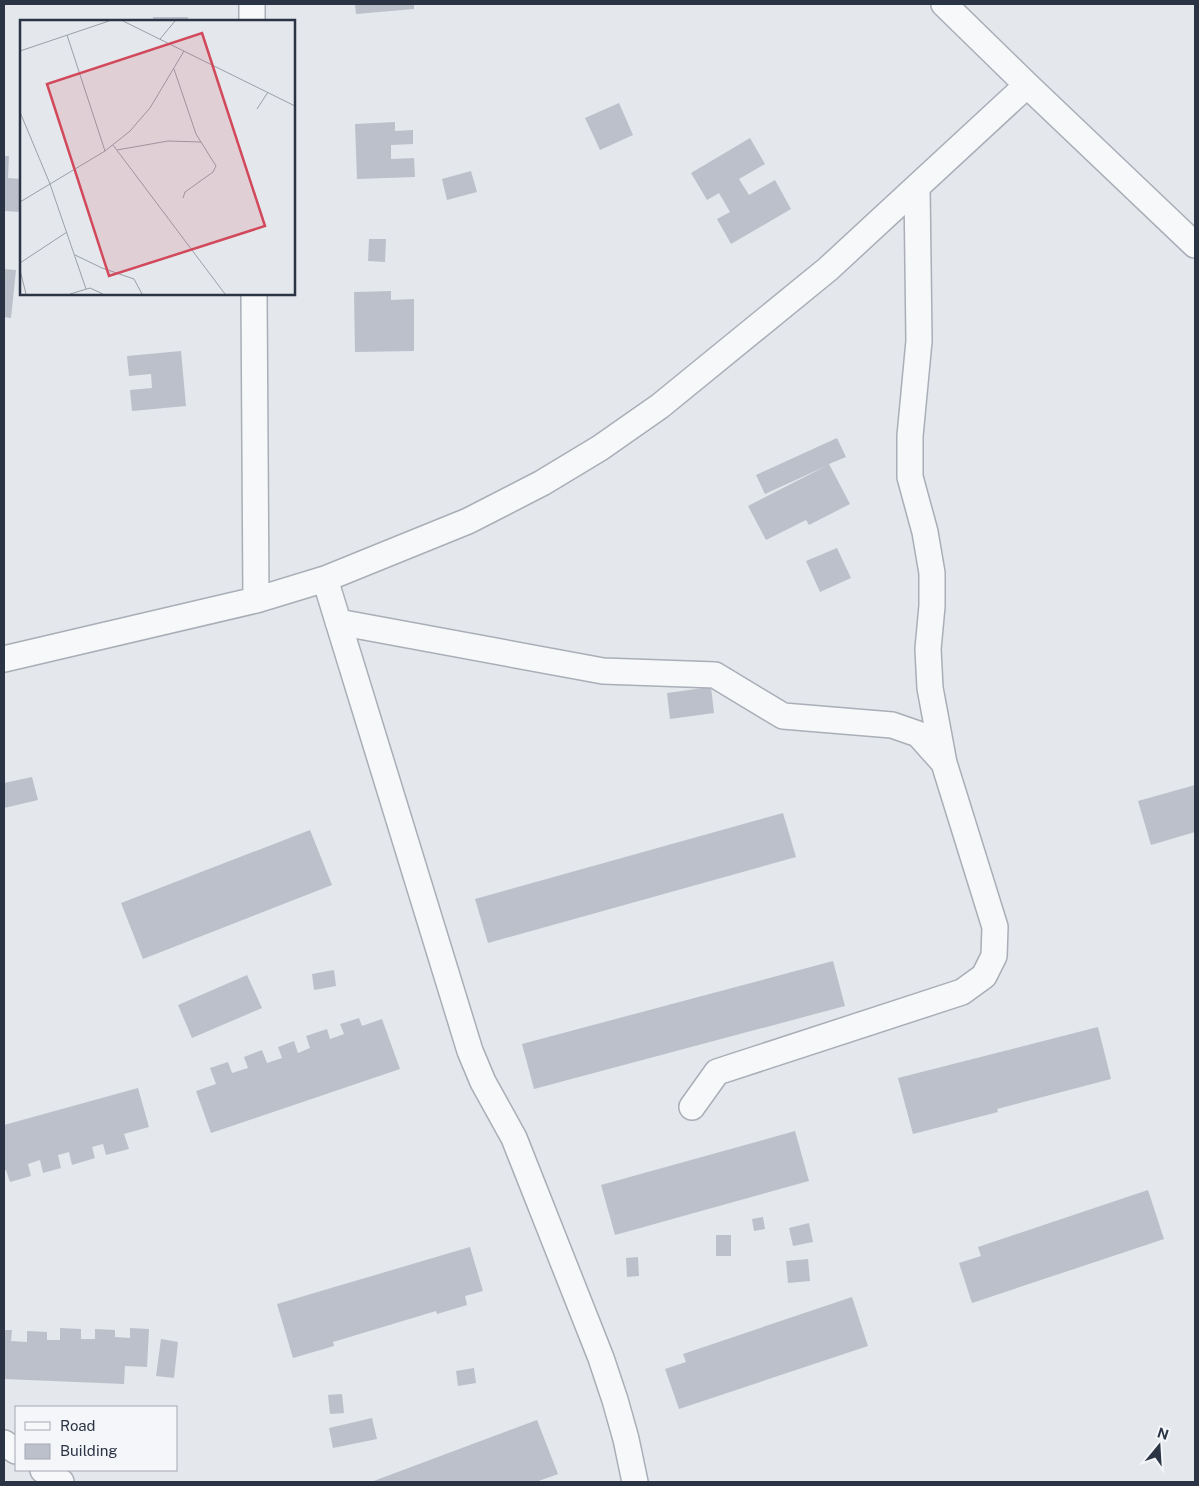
<svg xmlns="http://www.w3.org/2000/svg" width="1199" height="1486" viewBox="0 0 1199 1486" font-family="'Public Sans',sans-serif">
	<style>
		.building { fill: #bbc0ca }
		.lines { fill: none; stroke-linecap: round; stroke-linejoin: round }
		.street-casing { stroke: #a9aeb7; stroke-width: 28 }
		.street { stroke: #f7f8fa; stroke-width: 25 }
		.inset-road { fill: none; stroke: #9a9fa9; stroke-width: 1 }
		.view { fill: #d1495b; fill-opacity: 0.15; stroke: #d1495b; stroke-width: 2.5 }
		.inset-edge { fill: none; stroke: #2b3445; stroke-width: 2.5 }
	</style>
	<rect width="100%" height="100%" fill="#e4e7ec"/>
	<path class="building" d="M355,4H414V9L356,14Z
		M153,17H188V21H153Z
		M619,103L633,135L600,150L585,118Z
		M395,122V131L413,130V144L391,145V159L414,158L415,177L357,179L355,124Z
		M750,138L765,164L739,179L749,195L775,180L791,209L731,244L717,219L730,212L719,193L707,200L691,173Z
		M4,156H9L8,178L21,179V212L4,211Z
		M471,171L477,192L447,200L442,179Z
		M369,239H386L385,262L368,261Z
		M4,269L16,270L11,318L4,317Z
		M391,291V300L414,299V351L355,352L354,292Z
		M181,351L186,406L132,411L130,390L152,388L151,374L129,376L127,356Z
		M837,438L846,457L829,464L850,504L809,525L806,520L766,540L748,506L826,466L765,494L756,475Z
		M837,548L851,578L820,592L806,561Z
		M711,687L714,713L670,719L667,693Z
		M32,777L38,800L4,808V783Z
		M1195,785V832L1151,845L1138,801Z
		M783,813L796,857L488,943L475,899Z
		M310,830L332,885L143,959L121,903Z
		M833,961L845,1006L534,1089L522,1044Z
		M334,970L336,986L314,990L312,974Z
		M247,975L262,1008L192,1038L178,1005Z
		M359,1018L362,1026L382,1019L400,1069L211,1133L196,1091L216,1084L210,1068L228,1062L232,1073L248,1068L244,1057L262,1050L267,1063L282,1058L278,1047L294,1041L298,1053L310,1048L306,1036L327,1029L330,1039L344,1034L340,1024Z
		M1098,1027L1111,1079L997,1109L998,1112L913,1134L898,1078Z
		M138,1088L149,1127L124,1134L129,1149L106,1155L103,1144L92,1147L95,1158L72,1165L69,1152L58,1155L61,1168L43,1173L40,1160L28,1164L31,1176L10,1182L6,1170L4,1171V1125Z
		M795,1131L809,1181L615,1235L601,1185Z
		M1148,1190L1164,1239L972,1303L959,1263L981,1256L978,1247Z
		M763,1217L765,1229L754,1231L752,1219Z
		M809,1223L813,1242L793,1246L789,1228Z
		M716,1235H731V1256H716Z
		M470,1247L483,1291L465,1296L467,1305L437,1314L436,1311L333,1342L334,1346L293,1358L277,1304Z
		M638,1257L639,1276L627,1277L626,1258Z
		M808,1259L810,1281L788,1283L786,1261Z
		M852,1297L868,1346L679,1409L665,1369L686,1362L683,1354Z
		M60,1328L81,1329V1339H95V1329L115,1330V1337L130,1338V1328L149,1329L147,1367L125,1366L124,1384L4,1379V1330H12L11,1341L27,1342V1331L47,1332V1340H60Z
		M161,1339L178,1342L174,1378L156,1376Z
		M474,1368L476,1383L458,1386L456,1371Z
		M342,1394L344,1413L330,1414L328,1395Z
		M372,1418L377,1439L333,1448L329,1428Z
		M537,1420L558,1474L536,1482H371Z"/>
	<g class="lines">
		<g class="street-casing">
			<path id="street" d="M252,4V21
				M944,4L1027,85L1195,245
				M254,294L256,600
				M325,579L470,1051L483,1082L514,1138L601,1358L615,1400L626,1439L635,1482
				M338,622L603,671L715,675L783,716L892,725L918,734L944,763
				M4,659L256,600L325,579L468,521L542,483L600,448L660,406L828,269L1027,85
				M692,1107L717,1072L962,992L984,976L994,956L995,927L944,763L930,688L928,649L932,606V573L925,532L910,477V436L919,341L917,187
				M4,1443L16,1451
				M43,1470L61,1482"/>
		</g>
		<use href="#street" class="street"/>
	</g>
	<g transform="translate(20 20)">
		<rect width="275" height="275" fill="#e4e7ec"/>
		<path class="inset-road" d="M103,1L275,86M47,15L85,131M140,19L155,1M0,31L89,1M154,49L176,114L196,146L193,152L165,172L163,178M237,89L248,72M0,92L30,164L66,269M93,125L205,274M97,130L148,121L181,122M0,182L85,131L110,111L130,88L164,31M55,235L82,248L114,259L122,274M0,243L47,212M0,250L6,274M50,274L70,268L83,274"/>
		<path class="view" d="M182,13L245,206L89,256L27,64Z"/>
		<rect width="275" height="275" class="inset-edge"/>
	</g>
	<rect width="1199" height="1486" fill="none" stroke="#2b3445" stroke-width="10"/>
	<rect x="15" y="1406" width="162" height="65" fill="#f4f6f9" stroke="#a4a8b1"/>
	<rect x="25" y="1422" width="25" height="8" fill="#f7f8fa" stroke="#a4a8b1"/>
	<text x="60" y="1431" font-size="15" fill="#2b3445">Road</text>
	<rect x="25" y="1444" width="25" height="15" fill="#bbc0ca" stroke="#a4a8b1"/>
	<text x="60" y="1456" font-size="15" fill="#2b3445">Building</text>
	<g transform="translate(1159 1446) rotate(18)" stroke="#f4f6f9" stroke-width="4" paint-order="stroke">
	<path d="M0-4L9 19L0 12L-9 19Z" fill="#2b3445"/>
	<text y="-8" font-size="14" font-weight="bold" text-anchor="middle" fill="#2b3445">N</text>
	</g>
</svg>
